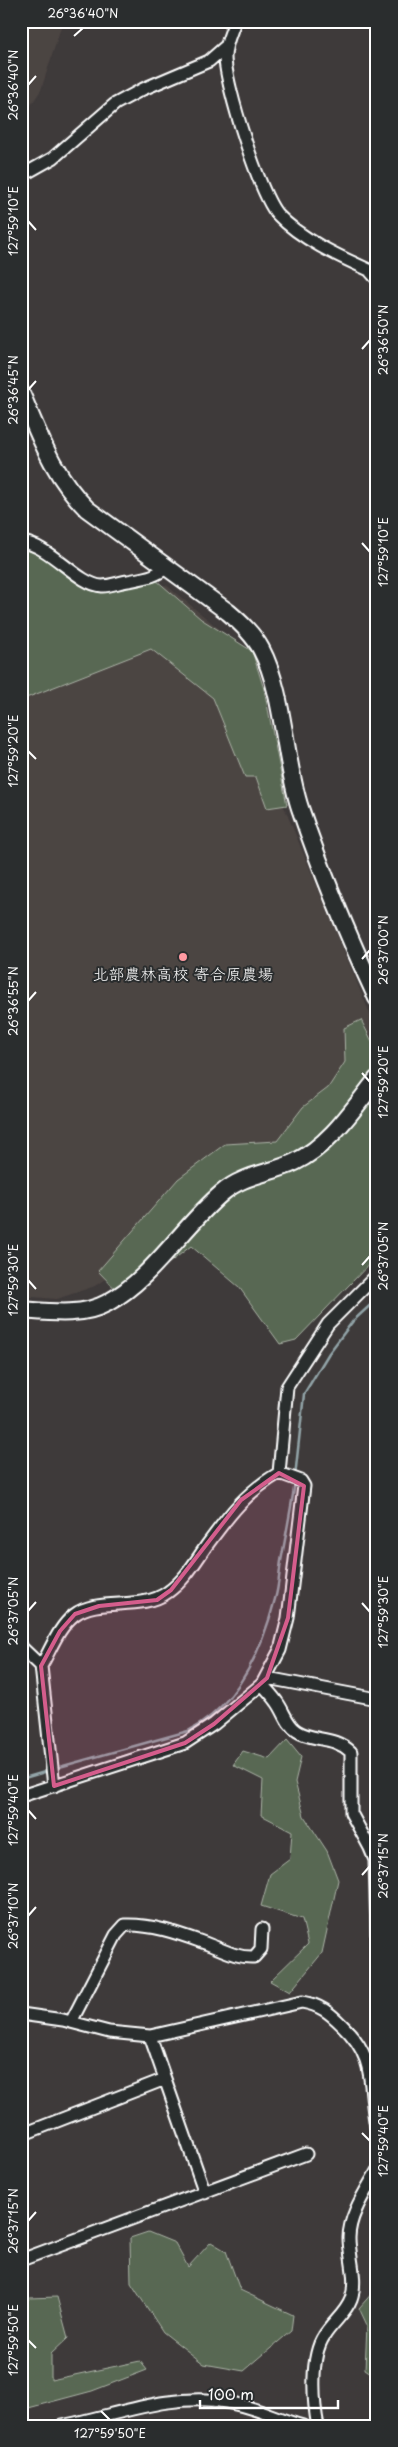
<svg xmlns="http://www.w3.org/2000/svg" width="398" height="2447" viewBox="0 0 398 2447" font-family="'Playpen Sans','Klee One',sans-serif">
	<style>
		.built { fill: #4c4442 }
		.green { fill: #586852; stroke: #acb4a8 }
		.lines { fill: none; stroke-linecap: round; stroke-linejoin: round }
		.stream { stroke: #92a4a8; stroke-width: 2.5 }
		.street-casing { stroke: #fff; stroke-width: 15 }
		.secondary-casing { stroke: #fff; stroke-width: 20 }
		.street { stroke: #2a2d2e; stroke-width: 11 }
		.secondary { stroke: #2a2d2e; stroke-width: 16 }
		.marked { fill: #d45d8c; fill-opacity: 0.2; stroke: #d45d8c; stroke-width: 4; stroke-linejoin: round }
		.ticks { fill: none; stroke: #fff; stroke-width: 2 }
		.poi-dot { fill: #ff9aa2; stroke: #2a2d2e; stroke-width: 2 }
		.labels { text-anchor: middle; stroke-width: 4; stroke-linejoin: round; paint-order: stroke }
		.poi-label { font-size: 16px; fill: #fff; stroke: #2a2d2e }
		.neatline { fill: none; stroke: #fff; stroke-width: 2 }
		.ticks-label { font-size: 12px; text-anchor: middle; fill: #fff }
	</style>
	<rect width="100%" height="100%" fill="#3e3a3a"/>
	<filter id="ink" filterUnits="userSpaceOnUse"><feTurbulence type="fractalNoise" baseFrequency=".02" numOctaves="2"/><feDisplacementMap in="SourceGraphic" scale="10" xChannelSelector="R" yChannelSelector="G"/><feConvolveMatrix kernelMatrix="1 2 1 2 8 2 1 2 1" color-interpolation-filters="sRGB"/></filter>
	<g filter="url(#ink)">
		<path class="built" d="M21,21H63L41,90L21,120Z
			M166,585L235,642L273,780L377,1031V1070L133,1260L95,1286L57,1299L21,1296V668L113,588Z"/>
		<path class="green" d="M21,526L22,537L96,590L155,579L201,619L252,651L264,689L287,805L267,808L256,777H245L213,698L151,649L21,700Z
			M361,1020L377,1051V1256L296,1340L280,1344L239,1287L191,1246L124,1298L98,1271L178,1179L225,1144L277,1141L303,1107L328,1088L345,1062L344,1028Z
			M287,1740L301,1757L295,1782L304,1816L327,1851L338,1880L322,1953L290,1992L270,1981L308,1944L302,1919L261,1906L270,1874L290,1859L292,1831L261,1815L263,1780L233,1765L243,1751L269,1759Z
			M148,2232L175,2243L188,2267L211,2242L226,2251L240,2290L293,2315L291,2331L244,2371L204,2364L163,2332L131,2283L130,2238Z
			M374,2291H377V2377L365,2369L367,2325L359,2308Z
			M57,2297L68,2338L51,2354V2380L140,2361L147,2370L92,2391L21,2410V2307L30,2298Z"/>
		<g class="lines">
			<path class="stream" d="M295,1477L304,1394L329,1353L353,1321L377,1299
				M56,1768L188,1731C237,1706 262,1650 275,1599C279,1586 279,1574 281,1561C286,1535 291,1508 295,1482
				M21,1779L48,1771"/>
			<g class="street-casing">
				<path id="street" d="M235,21C231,33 225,44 225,57C225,84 260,196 278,215C301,239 338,256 369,270L377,279
					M21,176L53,158L115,104L143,89L209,61L225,47
					M21,542C49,544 78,585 102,586C110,586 120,582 128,581C143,578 156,577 167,567
					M279,1473L287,1387L328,1324L377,1275
					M21,1647L41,1666L54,1786
					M267,1678L377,1699
					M262,1684C267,1690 273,1696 277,1702C284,1711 287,1725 297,1731C313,1742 333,1735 351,1752V1813L370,1848L375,1860L377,1934
					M21,1796L185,1743L214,1724L262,1684L280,1650L288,1618L304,1486L301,1481L279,1473C246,1492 229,1515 207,1545C195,1562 185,1580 168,1592C141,1612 98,1596 74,1615C58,1628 51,1649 41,1666
					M21,2014L63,2020L109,2032L150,2036L302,2002C320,2005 329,2012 342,2025C379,2060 367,2087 377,2132
					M71,2022L116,1935L125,1925C151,1924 177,1933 202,1942C220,1948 235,1958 254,1957L261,1949L262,1929
					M150,2036L205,2193
					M21,2135L165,2079
					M21,2260L306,2154
					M61,2426C114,2416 172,2392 226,2402C253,2406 277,2419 303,2426
					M318,2426C313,2402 310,2357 324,2336C332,2323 346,2313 351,2299C358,2280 349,2257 349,2238C349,2215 366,2191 377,2171"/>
			</g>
			<g class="secondary-casing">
				<path id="secondary" d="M21,393C40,437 53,475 87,509L228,612C241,623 253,634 261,649C284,692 284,760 300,808C322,873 348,936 377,998
					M21,1310C48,1312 82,1317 107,1303C152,1279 183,1226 222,1193C244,1174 270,1174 295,1162C330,1145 353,1109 377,1079"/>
			</g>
			<use href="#street" class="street"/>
			<use href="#secondary" class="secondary"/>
		</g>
	</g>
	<path class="marked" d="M279,1473L304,1486L288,1618L267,1678L214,1724L185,1743L54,1786L41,1666L60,1631L75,1614L99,1606L157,1600L171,1590L241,1500Z"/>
	<path class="ticks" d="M74,36L83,28M28,85L36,76M28,221L36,230M362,349L370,340M28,390L36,381M362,543L370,552M28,751L36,759M362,959L370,950M28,1001L36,992M362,1073L370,1082M362,1265L370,1256M28,1280L36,1289M362,1603L370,1612M28,1611L36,1602M28,1810L36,1819M362,1875L370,1866M28,1916L36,1907M362,2133L370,2141M28,2221L36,2212M28,2340L36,2348M101,2411L110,2420"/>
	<circle class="poi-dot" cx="183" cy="957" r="5"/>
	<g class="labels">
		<g class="poi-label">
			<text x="183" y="980">北部農林高校 寄合原農場</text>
		</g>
	</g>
	<rect width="398" height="2447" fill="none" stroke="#2a2d2e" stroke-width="55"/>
	<path d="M200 2400v8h138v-8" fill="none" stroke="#ffffff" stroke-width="2.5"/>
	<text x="208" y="2400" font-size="15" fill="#ffffff" stroke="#2a2d2e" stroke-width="4" paint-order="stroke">100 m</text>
	<rect x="28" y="28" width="342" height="2392" class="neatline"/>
	<g class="ticks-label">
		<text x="83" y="18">26°36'40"N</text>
		<text transform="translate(14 85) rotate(-90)" y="4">26°36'40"N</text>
		<text transform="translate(14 221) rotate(-90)" y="4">127°59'10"E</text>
		<text transform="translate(384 340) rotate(-90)" y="4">26°36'50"N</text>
		<text transform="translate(14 390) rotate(-90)" y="4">26°36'45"N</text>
		<text transform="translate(384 552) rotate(-90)" y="4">127°59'10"E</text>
		<text transform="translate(14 751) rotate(-90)" y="4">127°59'20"E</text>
		<text transform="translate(384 950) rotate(-90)" y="4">26°37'00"N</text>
		<text transform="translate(14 1001) rotate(-90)" y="4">26°36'55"N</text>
		<text transform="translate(384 1082) rotate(-90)" y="4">127°59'20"E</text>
		<text transform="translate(384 1256) rotate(-90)" y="4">26°37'05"N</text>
		<text transform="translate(14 1280) rotate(-90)" y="4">127°59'30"E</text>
		<text transform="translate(14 1611) rotate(-90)" y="4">26°37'05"N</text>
		<text transform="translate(384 1612) rotate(-90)" y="4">127°59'30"E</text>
		<text transform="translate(14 1810) rotate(-90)" y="4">127°59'40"E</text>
		<text transform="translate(384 1866) rotate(-90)" y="4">26°37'15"N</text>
		<text transform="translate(14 1916) rotate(-90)" y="4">26°37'10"N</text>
		<text transform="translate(384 2141) rotate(-90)" y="4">127°59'40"E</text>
		<text transform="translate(14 2221) rotate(-90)" y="4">26°37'15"N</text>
		<text transform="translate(14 2340) rotate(-90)" y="4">127°59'50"E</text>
		<text x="110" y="2438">127°59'50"E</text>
	</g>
</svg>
